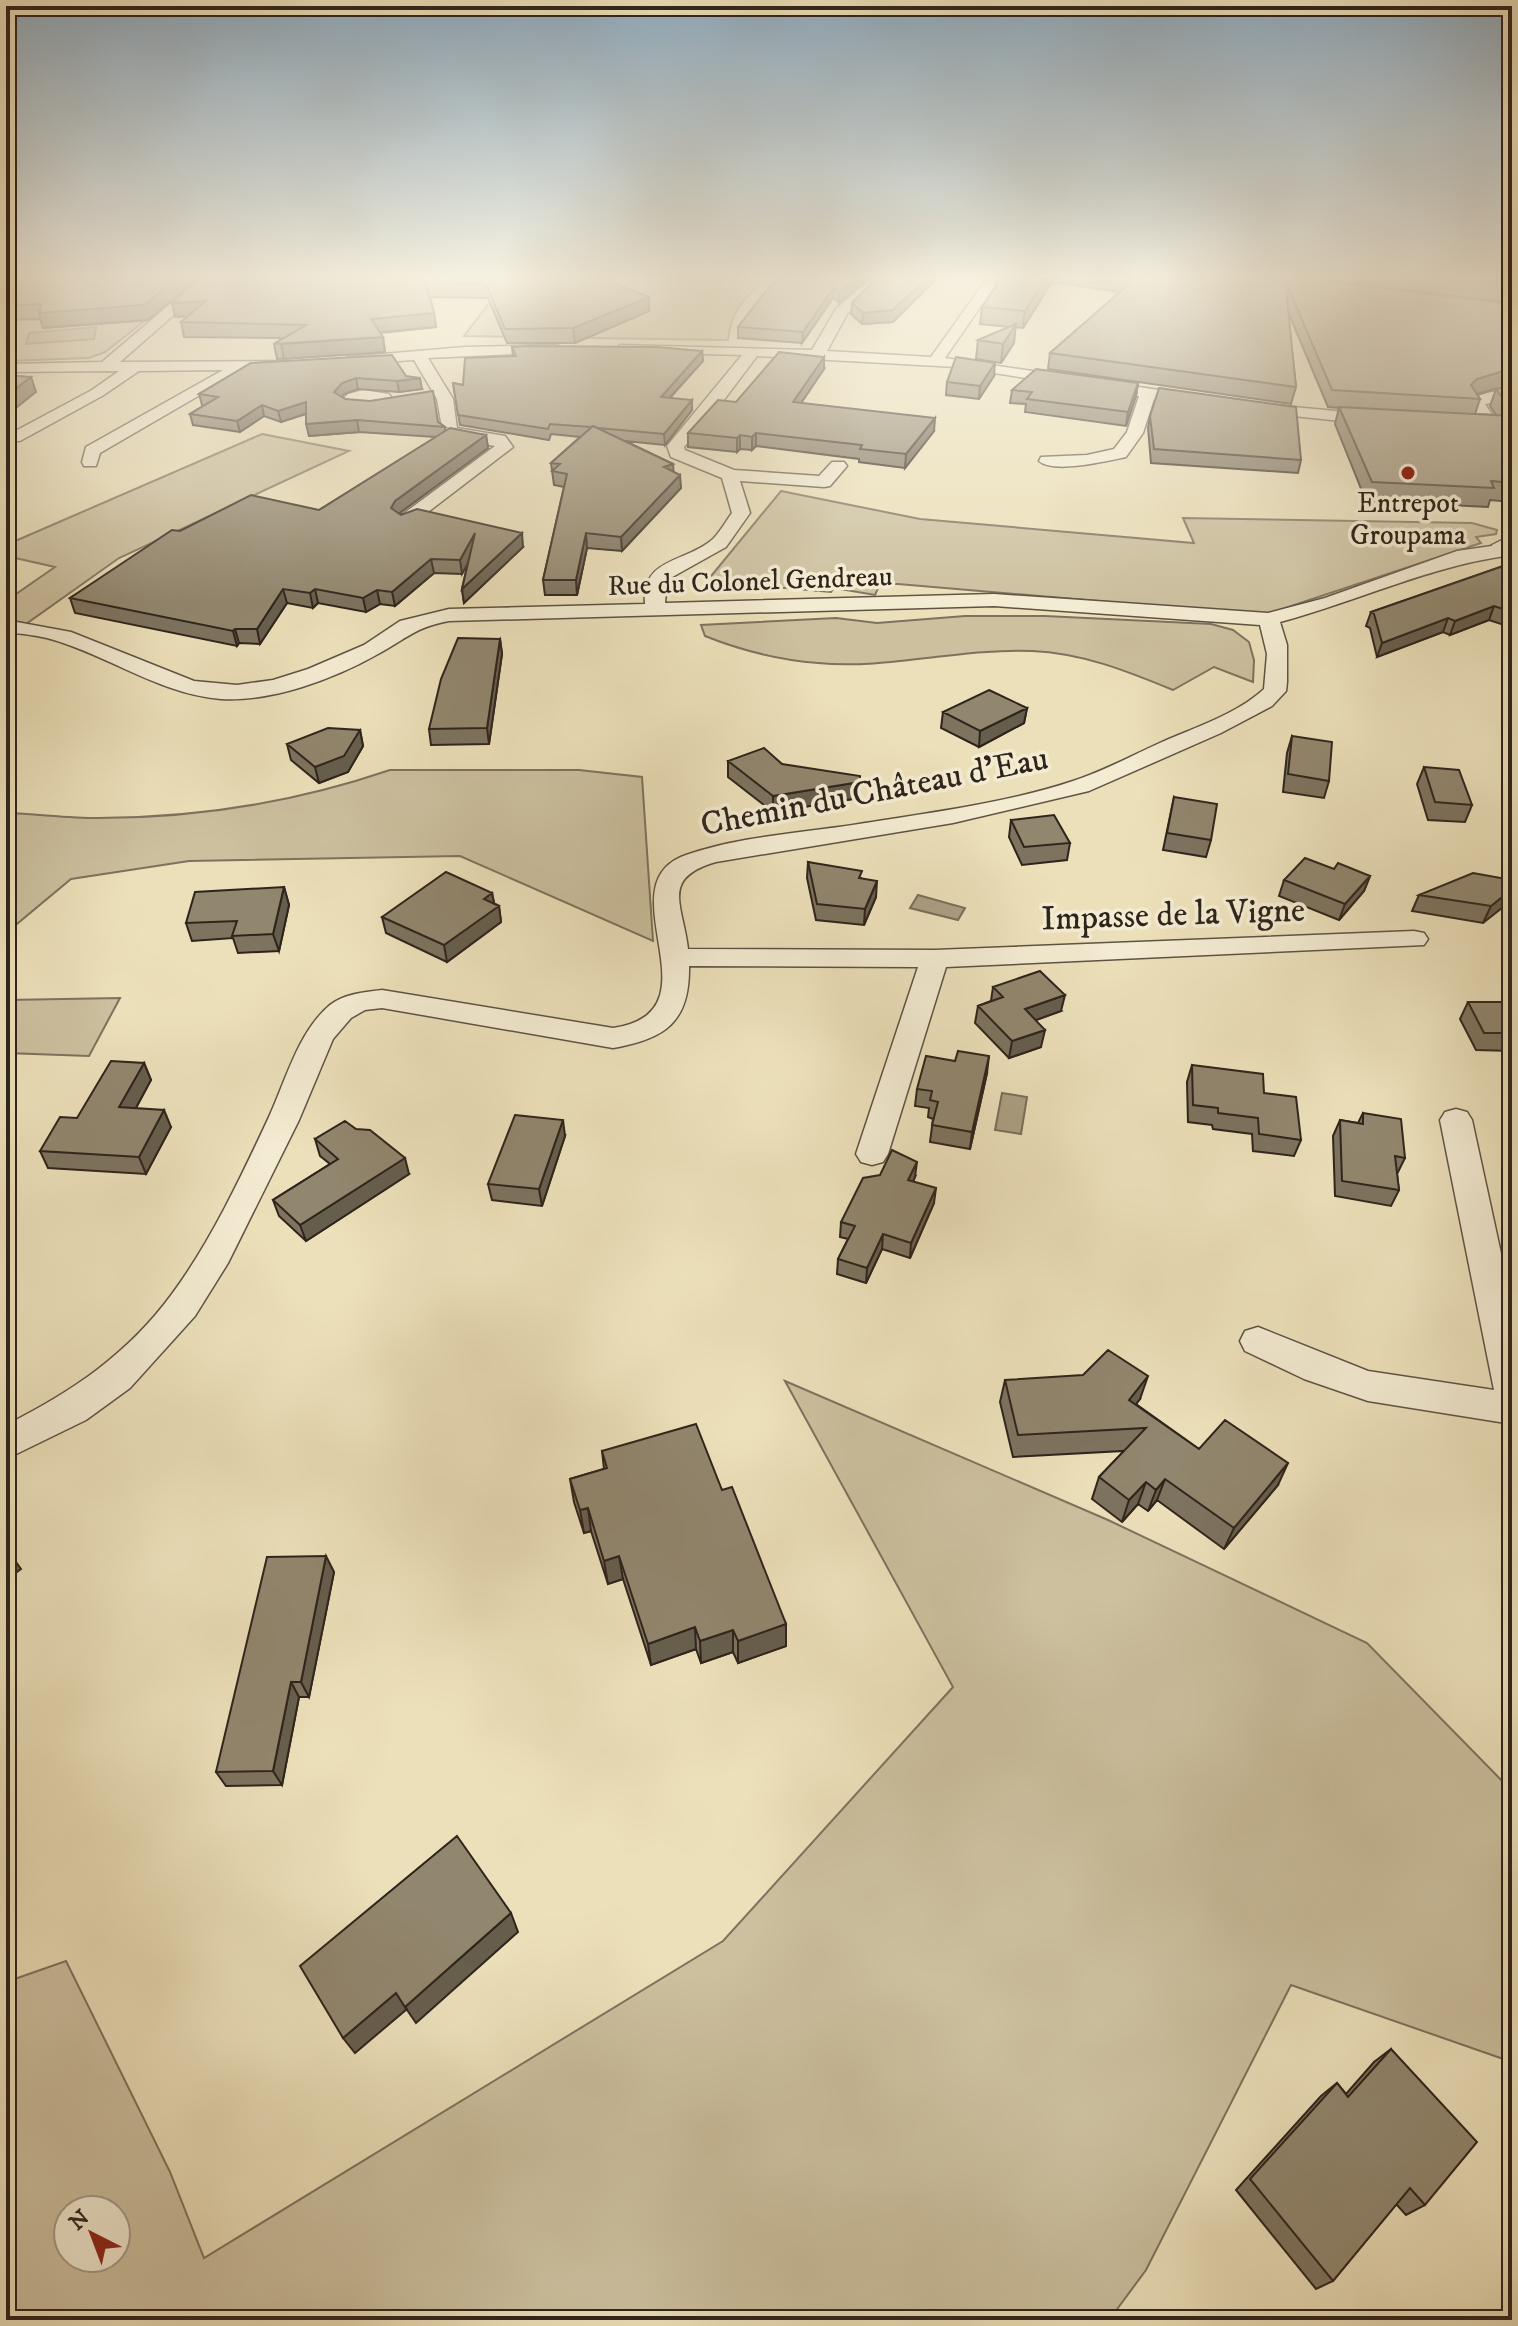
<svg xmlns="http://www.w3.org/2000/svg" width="1518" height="2326" viewBox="0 0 1518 2326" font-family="'IM FELL DW Pica',serif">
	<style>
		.green { fill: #ccc09f; stroke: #7e725e; stroke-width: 2; fill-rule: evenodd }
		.water { fill: #aca084; stroke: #7a6e5a; stroke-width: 2 }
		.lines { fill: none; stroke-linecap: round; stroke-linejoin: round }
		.pedestrian-casing { stroke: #5e5344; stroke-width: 3 }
		.minor-casing { stroke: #5e5344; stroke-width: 3 }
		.pedestrian { fill: #f3ebd2; fill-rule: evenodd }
		.minor { fill: #f3ebd2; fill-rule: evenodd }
		.wall { fill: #7d735f; stroke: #2f241c; stroke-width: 2; fill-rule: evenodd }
		.shaded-wall { fill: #665e4d; stroke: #2f241c; stroke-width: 2 }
		.building { fill: #91866e; stroke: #2f241c; stroke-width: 2 }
		.poi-dot { fill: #8f2418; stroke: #f3ebd2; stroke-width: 3 }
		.labels { text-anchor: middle; stroke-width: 7; stroke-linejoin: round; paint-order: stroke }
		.far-poi-label { font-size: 28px; fill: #2f241c; stroke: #f3ebd2 }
		.far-street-label { font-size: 28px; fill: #2f241c; stroke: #f3ebd2 }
		.street-label { font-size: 34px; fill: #2f241c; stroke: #f3ebd2 }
	</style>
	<rect width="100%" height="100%" fill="#ece0ba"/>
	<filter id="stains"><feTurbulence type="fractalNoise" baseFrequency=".0025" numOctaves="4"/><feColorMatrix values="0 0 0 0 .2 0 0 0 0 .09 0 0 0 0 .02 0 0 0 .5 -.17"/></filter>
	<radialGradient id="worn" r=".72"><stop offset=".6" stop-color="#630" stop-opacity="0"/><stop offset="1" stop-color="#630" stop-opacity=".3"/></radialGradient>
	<path class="green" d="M6,277L147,319L105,352L89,358L6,361Z
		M509,277H768C745,297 731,309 728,340L464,336Z
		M262,434L349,451L119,558L26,624L6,625V601L55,567L6,556V545Z
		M781,491L920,519L1194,543L1183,518L1472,523L1497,530L1496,534L1476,537L1481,543L1264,615L898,584H880L875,595L834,588L831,592L707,581Z
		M965,616H1045L1211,624L1233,630L1249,642L1254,660L1253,682L1214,667L1173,690C1127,671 1082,653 1032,651C962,648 885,670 818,663C780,660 740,650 705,636L701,625L836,618L877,623Z
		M390,770H579L642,777L653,941L460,856L189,861L71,879L6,933V813C37,814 68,818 98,818C197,818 296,802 390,770Z
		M120,998L89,1056L6,1053V1000Z
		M785,1381L1108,1520L1367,1643L1512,1791V2062L1291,1985L1146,2270L1109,2320H6V1982L66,1961L170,2172L204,2258L723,1941L953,1687ZM68,2210H116V2258H68Z"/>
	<path class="water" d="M96,327L94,339L26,344L29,333Z
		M918,895L965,908L958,920L910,908Z
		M1002,1093L1027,1097L1021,1134L995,1130Z"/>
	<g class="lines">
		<g class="pedestrian-casing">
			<path id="pedestrian" d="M1512,535V545L1502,551H1492V545Z"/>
		</g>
		<g class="minor-casing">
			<path id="minor" d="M202,277H217L120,362L287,361L292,362V368L243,370L100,453L96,466H84L82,462L86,447L223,370L139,371L102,396L20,441H8V435L92,390L119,371L6,372V364L102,362Z
				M988,277H1001L945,358L1199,396L1207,401L1199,406L1154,399L1143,433L1126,457C1107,461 1053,474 1039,461L1041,457L1087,455L1114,449L1127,432L1139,396L956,367L757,356L714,413L684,447L685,450L734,470L819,476L832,462H844L847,466L830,486L824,487L740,481L750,513L726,547L667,580L665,603L994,594L1268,613L1325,598L1457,551L1512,543V555C1432,565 1358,601 1280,622L1287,645V682L1286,691L1272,706L1221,733L1089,791L953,823L716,862C660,878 683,905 688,949L935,950L1414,931L1424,933L1428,939L1424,945L946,967L888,1154L883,1162L872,1165L861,1162L856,1154L918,967L689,966C690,1022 665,1039 613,1048L382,1008L365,1010L351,1018L333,1039L299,1120L228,1263L195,1316L130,1388L86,1420L6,1459V1425C72,1392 128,1354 172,1294C211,1241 241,1177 269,1117C286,1080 298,1032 330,1005C344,994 364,992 382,990L613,1028C723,1012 602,884 686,855C740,836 803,833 859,824C928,813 1007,803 1073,781C1104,771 1133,755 1162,742C1196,727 1237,714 1264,689L1267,654L1260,625L994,606L449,621C413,628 408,638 378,654C334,679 272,702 221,699C160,694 111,657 54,640C38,635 22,634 6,632V620L71,632L194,681L237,685L273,680L308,669L364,645L400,621L449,609L645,604C641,557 686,563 713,539C720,532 726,521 732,513L722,478L671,457L667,446L742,355L625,352L618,348L620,345L812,350L836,309L869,281L876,285L847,314L827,351L931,357Z
				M554,345L559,346V352L428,358L453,399L457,428L505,436L513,447L411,525H399L396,521L399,517L495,446L454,439L443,433L437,399L414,360L353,364L346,360L348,357L465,347Z
				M363,390L389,394L394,401C382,416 353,414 339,403L348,394ZM363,400H376L359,401Z
				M1512,390V400L1485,404L1499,425L1497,428H1485L1468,403C1479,391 1497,392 1512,390Z
				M1253,403L1378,415L1386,420L1378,425L1247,411V405Z
				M1456,1109L1467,1112L1472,1120L1512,1304V1424L1368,1401L1304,1379L1245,1351L1240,1341L1245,1331L1258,1327L1368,1371L1494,1390L1440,1120L1445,1112Z"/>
		</g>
		<use href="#pedestrian" class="pedestrian"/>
		<use href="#minor" class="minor"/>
	</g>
	<path class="wall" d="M6,277H199L148,320L43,328L40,319L6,320Z
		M202,277H596L649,311L575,343H507L488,298L430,297L434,313L436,327L380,333L383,337L385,352L277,359L274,344L283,338L184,337L181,322L188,316L175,317L172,303Z
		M782,277H938L893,322L862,324L851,314L852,303L874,281L869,278L839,303L833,298L802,343L738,338V327Z
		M997,277H1293L1512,304V502L1490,500L1488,507L1366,501L1335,424L1339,408L1328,407L1288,312L1296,387L1291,404L1048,369L1050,353L1120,292L1052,282L1053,280L1023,328L1015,327L1014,343L1001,363L976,359L978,340L1010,327L980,324L982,307L996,286ZM1499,388L1496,389L1490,406L1496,415L1475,414L1480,399L1477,395L1494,389Z
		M1298,277H1512V303Z
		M512,347L702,351L703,361L670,398L692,410L665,445L625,441L673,464V471L681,488L622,551L587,548L577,595H545L543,580L564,487L554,485L551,463L580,437L551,434L549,440L460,425L453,383L463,385L513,357Z
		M251,363L406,376L422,389L399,392L358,389L344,394L341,397L345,399L438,422L445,427V431L486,435L488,448L399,513L523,547L464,603L462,589L468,562L462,574L434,573L395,606L380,604L366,612L318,603L313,608L287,603L260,644L239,643L237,646L75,613L70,598L180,531L319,510L436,437L359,432L309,436L306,414L281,422L264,416L240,432L193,425L190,414L203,406L202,405L199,394Z
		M824,369L801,403L934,431L905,468L859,462V459L756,446L752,450L740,449L737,452L688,447V433L736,402Z
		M994,376L979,399L946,395L947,382Z
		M1138,383L1136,396L1126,426L1025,412L1026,404L1010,403L1012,390Z
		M1150,416L1301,460L1298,473L1151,463L1148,428Z
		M1512,563V622L1507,626L1489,620L1450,635L1443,632L1377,657L1370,628L1366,626L1371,612Z
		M500,639L502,654L489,744L431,745L429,729Z
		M1027,708L1024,723L979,747L941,728L943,712Z
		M360,730L363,746L348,772L319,783L291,760L287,744Z
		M1292,736L1329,781L1324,798L1283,792L1287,753Z
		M728,761L782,764L859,798L773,812L728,777Z
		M1424,767L1472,805L1465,822L1428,820L1417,784Z
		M1174,797L1211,840L1206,857L1163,850Z
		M1011,820L1070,843L1067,860L1022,865L1009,837Z
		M808,862L861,878L876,897L864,925L816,920L807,878Z
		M1334,869L1370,876L1364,891L1339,920L1279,896L1284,880Z
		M1512,880L1483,923L1412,911L1419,895Z
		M284,887L289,905L279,951L238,953L233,938L192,941L186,923Z
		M492,893L494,903L499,906L501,922L447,962L386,933L382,917Z
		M993,987L1061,1011L1036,1020L1041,1047L1009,1058L975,1023L978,1006L991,1001Z
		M1468,1002H1512V1051L1476,1050L1460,1019Z
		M144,1063L151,1080L136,1108L171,1127L146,1174L48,1168L40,1151L77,1118Z
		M1192,1065L1264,1093L1301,1140L1294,1156L1253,1151L1252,1134L1213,1129L1212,1125L1188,1122L1187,1082Z
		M987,1073L970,1149L930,1142L933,1119L928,1117L929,1108L915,1106L917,1089Z
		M1363,1113L1405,1158L1397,1174L1399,1190L1391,1206L1335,1196L1333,1136L1340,1120L1358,1123Z
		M565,1136L542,1206L492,1200L488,1184Z
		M315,1139L409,1174L306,1241L279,1216L273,1200L330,1164L320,1156Z
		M915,1177L913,1181L934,1203L910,1258L882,1249L866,1283L837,1274L838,1259L848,1239L840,1237L841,1222Z
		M1005,1380L1140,1399L1136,1404L1199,1449L1278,1485L1224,1549L1157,1500L1148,1511L1138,1504L1122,1522L1092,1499L1099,1477L1124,1451L1013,1457L1000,1402Z
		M602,1451L722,1490L786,1624V1646L738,1663L733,1652L701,1663L696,1649L651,1665L623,1579L608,1584L591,1531L584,1533L574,1502L570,1479L604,1469Z
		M1512,1519V1557L1504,1531Z
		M334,1572L309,1697H299L282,1785L226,1786L216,1772Z
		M1391,2049L1425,2205L1406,2215L1396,2204L1333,2281L1316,2289L1236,2190L1321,2096L1337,2083L1346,2094L1374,2062Z"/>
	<path class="shaded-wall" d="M179,277H199L148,320L43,328L39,313Z
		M858,277H869V278L839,303V292Z
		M928,277H938L893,322L862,324L863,313Z
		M1047,277H1053V280L1023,328L1025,311Z
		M834,287L833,298L802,343L803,332Z
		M649,297V311L575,343L573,328Z
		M206,301L209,315L175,317L172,303Z
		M434,313L436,327L373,333L371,319Z
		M1016,324L1014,343L1001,363L1003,344Z
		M383,337L385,352L284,359L281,344Z
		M702,351L703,361L661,407V397Z
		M824,357V369L793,415V402Z
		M995,363L994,376L979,399L980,386Z
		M1512,370V387L1494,389L1471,396V385L1477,379L1500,372Z
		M31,377L36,392L6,416V396Z
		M356,378L358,389L344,394L336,403L334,392L342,383Z
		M420,378L422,389L399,392L397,381Z
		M1138,383L1136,396L1126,426L1128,412Z
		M692,400V410L665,445L664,434Z
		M306,402L308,413L281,422L278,411Z
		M262,405L264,416L240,432L237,421Z
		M935,418L934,431L905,468L906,454Z
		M357,420L359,432L309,436L306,424Z
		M756,433V446L752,450V437Z
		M486,435L488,448L397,515L391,508L395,501Z
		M740,435V449L737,452V438Z
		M673,464L674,478L664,467Z
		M680,475L681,488L622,551L621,537Z
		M475,533L477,547L462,574L460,560Z
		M522,533L523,547L464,603L462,589Z
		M586,533L587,548L577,595L576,580Z
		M431,559L434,573L395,606L392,592Z
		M283,589L287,603L260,644L257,629Z
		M315,589L318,603L313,608L310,593Z
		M377,590L380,604L366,612L363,598Z
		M1494,606L1489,620L1450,635L1455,621Z
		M1448,618L1443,632L1377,657L1382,643Z
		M235,629L239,643L237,646L233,631Z
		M500,639L502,654L489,744L487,728Z
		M1027,708L1024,723L979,747L980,731Z
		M360,730L363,746L348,772L319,783L315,767Z
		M860,782L859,798L773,812V796Z
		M1370,876L1364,891L1339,920L1345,904Z
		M877,881L876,897L864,925L865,909Z
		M284,887L289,905L279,951L273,934Z
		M1512,889V900L1483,923L1491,906Z
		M492,893L495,908L499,906L501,922L447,962L444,945L484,899Z
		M1065,995L1061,1011L1022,1025L1025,1009Z
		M1045,1030L1041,1047L1009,1058L1012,1041Z
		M989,1056L987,1073L970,1149L972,1132Z
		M144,1063L151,1080L127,1124L119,1107Z
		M164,1110L171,1127L146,1174L139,1157Z
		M563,1120L565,1136L542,1206L539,1189Z
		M405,1158L409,1174L306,1241L300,1225Z
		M917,1162L915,1177L907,1195L908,1180Z
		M936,1188L934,1203L910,1258L911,1243Z
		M883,1234L882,1249L866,1283L867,1268Z
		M1148,1376L1140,1399L1122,1422L1129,1400Z
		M1288,1463L1278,1485L1224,1549L1234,1528Z
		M1165,1479L1157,1500L1148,1511L1156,1490Z
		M1146,1482L1138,1504L1122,1522L1129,1500Z
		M588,1508L591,1531L584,1533L580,1510Z
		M6,1548L21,1569L6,1580Z
		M326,1556L334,1572L309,1697L301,1682Z
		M619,1556L623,1579L608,1584L604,1561Z
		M786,1624V1646L738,1663V1641Z
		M695,1627L696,1649L651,1665L648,1644Z
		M733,1630V1652L701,1663L700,1641Z
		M291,1682L299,1697L282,1785L273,1771Z
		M511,1913L518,1932L416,2023L405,2007Z
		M396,1993L407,2009L355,2053L343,2038Z"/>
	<path class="building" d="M6,277H179L144,305L39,313L41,304L6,306Z
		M202,277H596L649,297L573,328L505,329L486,284L425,283L434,313L371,319L383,337L274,344L306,325L181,322L206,301L172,303Z
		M782,277H858L839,292L834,287L803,332L738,327L769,287Z
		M878,277H928L893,310L863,313L852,303Z
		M1003,277H1047L1025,311L982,307Z
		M1127,277H1293L1512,304V370L1500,372L1477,379L1471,385L1480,399L1332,390L1285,280L1296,387L1050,353L1136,278Z
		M1429,277H1512V287Z
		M1016,324L1003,344L978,340Z
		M527,346L657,347L702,351L661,397L692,400L664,434L598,428L593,426L591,427L550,424L548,429L458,415L453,383L463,385L465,358L516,356L512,347Z
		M779,352L824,357L793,402L935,418L906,454L860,449L862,445L756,433L752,437L740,435L737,438L688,433L718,400L736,402Z
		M392,355L406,376L420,378L397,381L356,378L342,383L334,392L345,399L370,401L433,391L438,422L445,427L357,420L306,424V402L278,411L262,405L237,421L190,414L218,397L199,394L251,363Z
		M956,357L995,363L980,386L947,382Z
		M1036,369L1138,383L1128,412L1027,399L1032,392L1012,390Z
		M6,375L31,377L6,396Z
		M1512,386V401L1504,400L1496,389Z
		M1159,388L1296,407L1301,460L1154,449L1150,416Z
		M1339,407L1512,416V483L1491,481L1494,488L1372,482Z
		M593,426L673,464L664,467L680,475L621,537L586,533L576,580H543L567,474L552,471L560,464L551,463Z
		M450,428L486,435L395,501L391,508L401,515L417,509L522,533L462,589L475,533L460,560L431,559L392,592L377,590L363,598L315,589L310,593L283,589L257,629H235L233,631L70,598L172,530L180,531L251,495L319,510Z
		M1512,563V612L1494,606L1455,621L1448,618L1382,643L1374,614L1371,612Z
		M458,638L500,639L487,728L429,729L441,679Z
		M989,690L1027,708L980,731L943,712Z
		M328,728L360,730L344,756L315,767L287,744Z
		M1292,736L1332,742L1329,781L1288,774Z
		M764,748L782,764L860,776V782L773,796L728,761Z
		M1424,767L1459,770L1472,805L1435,802Z
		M1174,797L1217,804L1211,840L1167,833Z
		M1054,815L1070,843L1024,847L1011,820Z
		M1305,858L1334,869L1338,863L1370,876L1345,904L1284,880Z
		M808,862L862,871L859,878L877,881L865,909L817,904Z
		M446,872L492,893L484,899L499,906L444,945L382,917Z
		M1473,873L1512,880V889L1491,906L1419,895Z
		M284,887L273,934L232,936L237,921L186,923L195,892Z
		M1040,971L1065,995L1025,1009L1045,1030L1012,1041L978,1006L1003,997L993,987Z
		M1468,1002H1512V1033H1484Z
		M958,1051L989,1056L972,1132L932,1125L938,1102L930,1100L932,1091L917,1089L926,1056L955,1061Z
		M111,1061L144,1063L119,1107L164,1110L139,1157L40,1151L60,1117L77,1118Z
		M1192,1065L1263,1074L1264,1093L1296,1097L1301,1140L1259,1134L1258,1118L1218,1113V1108L1193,1105Z
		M1363,1113L1401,1119L1405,1158L1395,1156L1399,1190L1342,1181L1340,1120L1363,1124Z
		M515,1115L563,1120L539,1189L488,1184Z
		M345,1121L356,1129L370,1130L405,1158L300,1225L273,1200L338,1159L315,1139Z
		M892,1150L917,1162L908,1180L936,1188L911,1243L883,1234L867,1268L838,1259L855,1226L841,1222L863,1178L880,1175Z
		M1108,1350L1148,1376L1129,1400L1199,1449L1225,1420L1288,1463L1234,1528L1165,1479L1156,1490L1146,1482L1129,1500L1099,1477L1146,1428L1018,1435L1005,1380L1083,1375Z
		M696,1424L722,1490L732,1487L786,1624L738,1641L733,1630L700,1641L695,1627L648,1644L619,1556L604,1561L588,1508L580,1510L570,1479L607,1468L602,1451Z
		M326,1556L301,1682H291L273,1771L216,1772L267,1557Z
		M457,1836L511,1913L405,2007L396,1993L343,2038L300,1966Z
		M1391,2049L1477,2142L1425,2205L1410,2188L1333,2281L1250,2179L1337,2083L1348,2097Z"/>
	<linearGradient id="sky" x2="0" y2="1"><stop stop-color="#90acc0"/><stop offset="0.46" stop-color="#f6f1e0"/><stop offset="1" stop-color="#f6f1e0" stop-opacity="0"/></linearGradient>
	<rect width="1518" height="602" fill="url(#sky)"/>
	<circle class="poi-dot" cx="1408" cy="473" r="8"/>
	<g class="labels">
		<g class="far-poi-label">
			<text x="1408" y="512">Entrepot<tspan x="1408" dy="32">Groupama</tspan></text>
		</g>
		<g class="far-street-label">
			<text transform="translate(750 580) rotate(-2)" y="10">Rue du Colonel Gendreau</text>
		</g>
		<g class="street-label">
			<text transform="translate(874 790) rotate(-11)" y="12">Chemin du Château d'Eau</text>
			<text transform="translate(1173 913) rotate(-2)" y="12">Impasse de la Vigne</text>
		</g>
	</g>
	<rect width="1518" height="2326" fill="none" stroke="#ece0ba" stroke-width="32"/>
	<rect x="8" y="8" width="1502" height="2310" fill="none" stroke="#2f241c" stroke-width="4"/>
	<rect x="16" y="16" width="1486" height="2294" fill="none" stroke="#2f241c" stroke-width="2"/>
	<g transform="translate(92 2234) rotate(318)"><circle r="38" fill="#f3ebd2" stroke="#a59b89" stroke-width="2"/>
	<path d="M0-6L14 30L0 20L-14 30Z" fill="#8f2418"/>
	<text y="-12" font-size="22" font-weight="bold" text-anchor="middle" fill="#2f241c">N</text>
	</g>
	<rect width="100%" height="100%" filter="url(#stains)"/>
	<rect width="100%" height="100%" fill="url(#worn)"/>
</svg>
